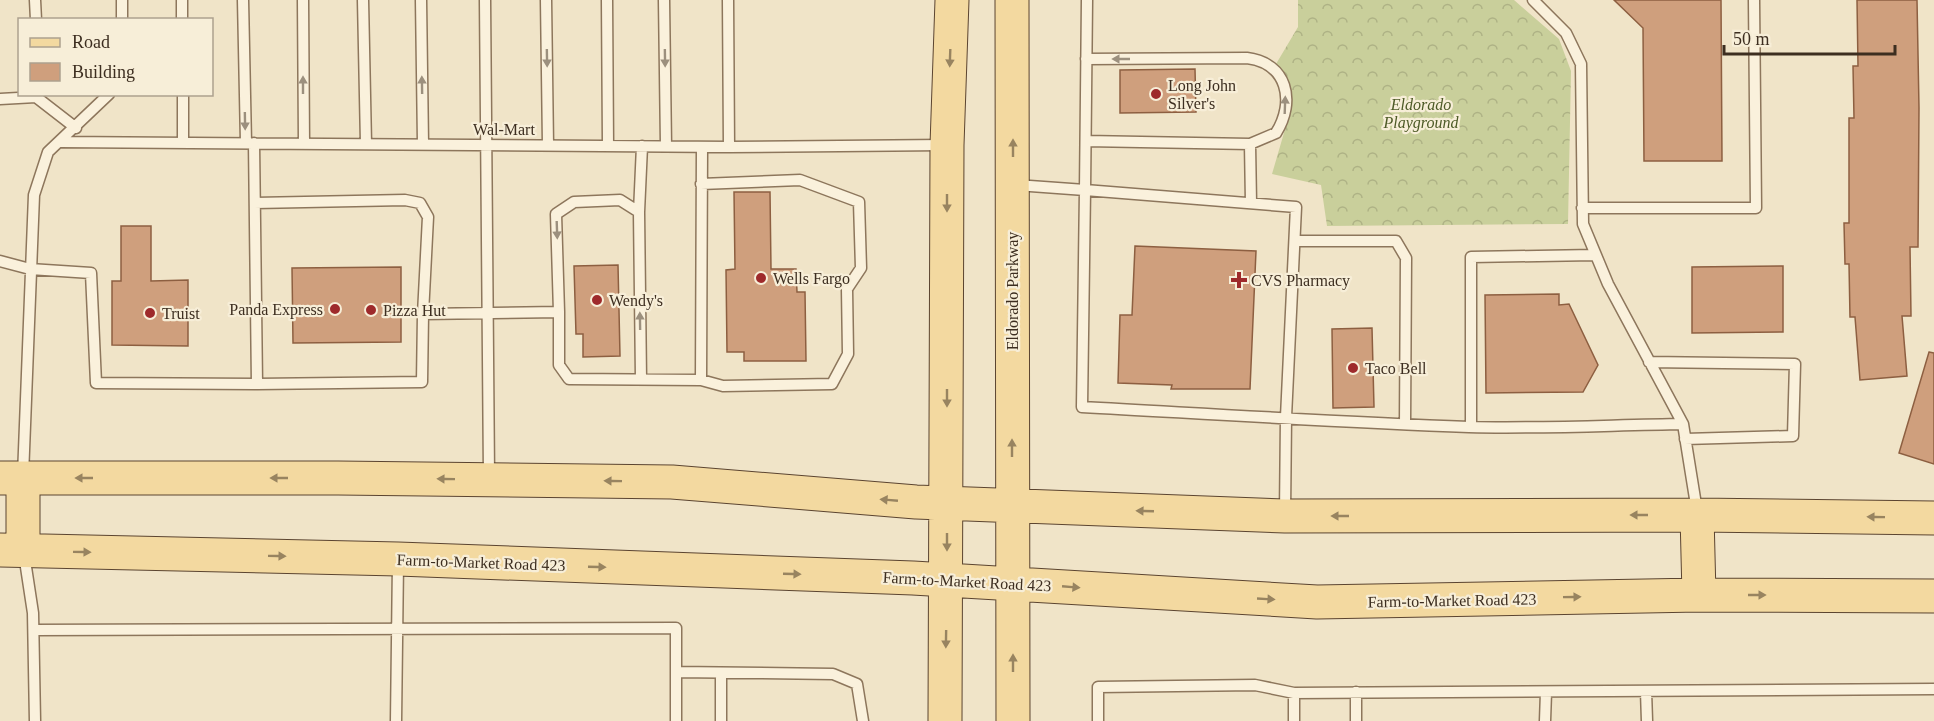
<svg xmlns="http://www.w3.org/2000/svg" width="1934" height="721" viewBox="0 0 1934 721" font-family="'Times New Roman',serif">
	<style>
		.forest { fill: url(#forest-crowns) }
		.building { fill: #cf9f7d; stroke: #8d5f41; stroke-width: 1.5 }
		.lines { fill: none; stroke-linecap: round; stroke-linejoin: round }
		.lane-casing { stroke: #8d765c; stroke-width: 13 }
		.primary-casing { stroke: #5b4430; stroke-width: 35 }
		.lane { stroke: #faf1dc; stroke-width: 10 }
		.primary { stroke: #f3d9a0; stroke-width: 33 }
		.oneway { fill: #9c907e }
		.oneway2 { fill: #988460 }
		.poi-dot { fill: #9e2a2b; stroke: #f7eed8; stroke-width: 2 }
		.labels { text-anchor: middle; stroke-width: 4.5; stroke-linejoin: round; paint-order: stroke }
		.poi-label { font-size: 16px; fill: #3d2e20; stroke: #f7eed8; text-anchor: start }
		.park-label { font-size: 16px; font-style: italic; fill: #4d5a26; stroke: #f7eed8 }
		.street-label { font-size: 16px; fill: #3d2e20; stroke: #f7eed8 }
	</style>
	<defs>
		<pattern id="forest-crowns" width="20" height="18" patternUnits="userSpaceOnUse" patternTransform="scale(1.5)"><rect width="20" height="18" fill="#c9cf9b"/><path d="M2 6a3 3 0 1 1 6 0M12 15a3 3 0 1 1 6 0" fill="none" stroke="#aeb285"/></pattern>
	</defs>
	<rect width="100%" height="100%" fill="#f0e4c8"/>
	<path class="forest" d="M1298,0H1514L1559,39L1571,71L1568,224L1327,226L1321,185L1272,174L1288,119L1276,64L1298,27Z"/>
	<path class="building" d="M1614,0H1721L1722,161H1644L1643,28Z
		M1857,0H1917L1919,108L1918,247H1910L1911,316H1902L1907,376L1860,380L1855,317H1850L1849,264H1845L1844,223H1849V118H1854L1853,66H1858Z
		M1195,69L1196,112L1120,113V70Z
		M734,192H770L771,269H796L797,292H805L806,361H744V352H727L726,270L735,269Z
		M121,226H151V281L188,280V346L112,345V281H121Z
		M1135,246L1256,251L1250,389H1171L1172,385L1118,383L1120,315H1132Z
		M618,265L620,356L583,357V334H576L574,266Z
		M1783,266V332L1692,333V267Z
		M401,267V342L293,343L292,268Z
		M1559,294V305L1569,304L1598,365L1583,392L1486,393L1485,295Z
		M1372,328L1374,407L1333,408L1332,329Z
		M1929,352L1934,353V464L1899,453Z"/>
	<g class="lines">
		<g class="lane-casing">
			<path id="lane" d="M35,0L36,20
				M122,0V20
				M182,0V20
				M243,0L246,143
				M303,0L304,143
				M363,0L366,144
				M421,0L423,144
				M485,0L489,476
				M546,0L548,145
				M607,0L608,145
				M664,0L666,146
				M728,0L729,147
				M1533,0L1566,33L1581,64L1583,224L1608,284L1683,424L1697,511
				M1086,59L1247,58C1287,63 1296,101 1276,133L1250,144
				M183,94V142
				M36,97L76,128
				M0,99L36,97V94
				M1086,141L1250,144L1251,203
				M61,142L729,147L944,145
				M701,184L800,180L859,202L861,268L847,289L848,354L832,384L723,386L701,380
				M1016,185L1085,190L1087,0
				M255,203L405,200L420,203L428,217L423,314
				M1582,208H1756L1754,0
				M639,212L642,146
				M1295,241H1396L1406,258L1405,424
				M0,261L30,269L91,273L96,383L257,384L254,143
				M559,312L556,214L574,202L620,200L639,212L641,379
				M1649,362L1795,364L1793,436L1685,439
				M257,384L422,382L423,314L559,312V365L569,379L701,380L702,147
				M1471,427V257L1594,255
				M23,476L34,195L48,152L109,94
				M1285,514L1286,417L1296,207L1085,190L1082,407C1211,414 1340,422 1469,427C1540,429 1612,425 1683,424
				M24,554L33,613L35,721
				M34,630L676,628V721
				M676,672L833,674L857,684L863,721
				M721,673V721
				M1646,691L1647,721
				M1356,692V721
				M1294,693V721
				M396,721L398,562
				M1098,721V687L1255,685L1294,693L1934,689
				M1545,721L1546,692"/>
		</g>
		<g class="primary-casing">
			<path id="primary" d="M1012,0L1013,721
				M0,478H338L672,482L916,502L1285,516L1697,515L1934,518
				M23,478V550
				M1697,515L1699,595
				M0,550L398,559L913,578L1317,602L1699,595L1934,596
				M945,721L947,145L952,0"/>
		</g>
		<use href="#lane" class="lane"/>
		<use href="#primary" class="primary"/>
	</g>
	<defs><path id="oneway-solid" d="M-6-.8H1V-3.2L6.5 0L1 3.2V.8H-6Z" transform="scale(1.5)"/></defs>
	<g class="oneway">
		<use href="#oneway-solid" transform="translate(547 58) rotate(89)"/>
		<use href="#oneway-solid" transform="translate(665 58) rotate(89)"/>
		<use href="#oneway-solid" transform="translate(1121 59) rotate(180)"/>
		<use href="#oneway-solid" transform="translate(303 85) rotate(-90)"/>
		<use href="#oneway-solid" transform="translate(422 85) rotate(-91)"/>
		<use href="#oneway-solid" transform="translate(1285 105) rotate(-88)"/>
		<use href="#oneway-solid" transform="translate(245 121) rotate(89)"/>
		<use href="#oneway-solid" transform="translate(557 230) rotate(88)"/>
		<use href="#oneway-solid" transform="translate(640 321) rotate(-91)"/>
	</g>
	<g class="oneway2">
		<use href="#oneway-solid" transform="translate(950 58) rotate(92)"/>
		<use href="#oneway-solid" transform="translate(1013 148) rotate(-90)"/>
		<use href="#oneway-solid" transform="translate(947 203) rotate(90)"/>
		<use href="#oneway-solid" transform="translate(947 398) rotate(90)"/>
		<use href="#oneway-solid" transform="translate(1012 448) rotate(-90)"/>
		<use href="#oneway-solid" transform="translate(84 478) rotate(180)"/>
		<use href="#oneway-solid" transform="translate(279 478) rotate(180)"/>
		<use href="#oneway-solid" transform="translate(446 479) rotate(-179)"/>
		<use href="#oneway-solid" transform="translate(613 481) rotate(-179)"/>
		<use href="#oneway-solid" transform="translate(889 500) rotate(-175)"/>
		<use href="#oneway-solid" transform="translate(1145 511) rotate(-178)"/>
		<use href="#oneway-solid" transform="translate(1639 515) rotate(180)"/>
		<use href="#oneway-solid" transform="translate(1340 516) rotate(180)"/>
		<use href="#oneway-solid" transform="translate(1876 517) rotate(-179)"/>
		<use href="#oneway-solid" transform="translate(947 542) rotate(90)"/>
		<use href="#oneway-solid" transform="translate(82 552) rotate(1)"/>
		<use href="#oneway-solid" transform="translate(277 556) rotate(1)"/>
		<use href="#oneway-solid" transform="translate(597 567) rotate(2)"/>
		<use href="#oneway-solid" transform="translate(792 574) rotate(2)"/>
		<use href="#oneway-solid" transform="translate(1071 587) rotate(5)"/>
		<use href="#oneway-solid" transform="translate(1757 595)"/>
		<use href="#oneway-solid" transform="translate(1572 597) rotate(-1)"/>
		<use href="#oneway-solid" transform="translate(1266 599) rotate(3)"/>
		<use href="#oneway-solid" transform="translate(946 639) rotate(91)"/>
		<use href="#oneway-solid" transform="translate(1013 663) rotate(-90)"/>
	</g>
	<g class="poi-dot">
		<circle cx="1156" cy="94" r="6"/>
		<circle cx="761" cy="278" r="6"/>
		<path d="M1236 271h6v6h6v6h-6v6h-6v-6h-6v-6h6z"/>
		<circle cx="597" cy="300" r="6"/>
		<circle cx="335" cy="309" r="6"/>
		<circle cx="371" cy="310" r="6"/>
		<circle cx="150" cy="313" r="6"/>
		<circle cx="1353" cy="368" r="6"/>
	</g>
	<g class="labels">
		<g class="poi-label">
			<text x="1168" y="91">Long John<tspan x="1168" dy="18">Silver's</tspan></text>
			<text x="773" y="284">Wells Fargo</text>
			<text x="1251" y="286">CVS Pharmacy</text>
			<text x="609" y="306">Wendy's</text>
			<text x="323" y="315" text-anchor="end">Panda Express</text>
			<text x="383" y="316">Pizza Hut</text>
			<text x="162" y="319">Truist</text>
			<text x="1365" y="374">Taco Bell</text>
		</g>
		<g class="park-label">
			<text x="1421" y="110">Eldorado<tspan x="1421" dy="18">Playground</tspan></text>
		</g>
		<g class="street-label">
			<text x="504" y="135">Wal-Mart</text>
			<text transform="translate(1012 291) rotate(-90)" y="6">Eldorado Parkway</text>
			<text transform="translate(481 562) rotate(2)" y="6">Farm-to-Market Road 423</text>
			<text transform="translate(967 581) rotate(3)" y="6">Farm-to-Market Road 423</text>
			<text transform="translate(1452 600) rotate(-1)" y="6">Farm-to-Market Road 423</text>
		</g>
	</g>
	<rect x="18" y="18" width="195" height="78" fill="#f7eed8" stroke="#ada18e" stroke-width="1.5"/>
	<rect x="30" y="38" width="30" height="9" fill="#f3d9a0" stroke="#ada18e" stroke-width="1.5"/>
	<text x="72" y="48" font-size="18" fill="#3d2e20">Road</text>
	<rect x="30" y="63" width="30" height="18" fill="#cf9f7d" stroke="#ada18e" stroke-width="1.5"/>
	<text x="72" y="78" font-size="18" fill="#3d2e20">Building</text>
	<path d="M1724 45v9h171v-9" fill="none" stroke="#3d2e20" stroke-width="3"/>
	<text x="1733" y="45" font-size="18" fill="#3d2e20" stroke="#f7eed8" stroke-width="4.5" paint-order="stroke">50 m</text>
</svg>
